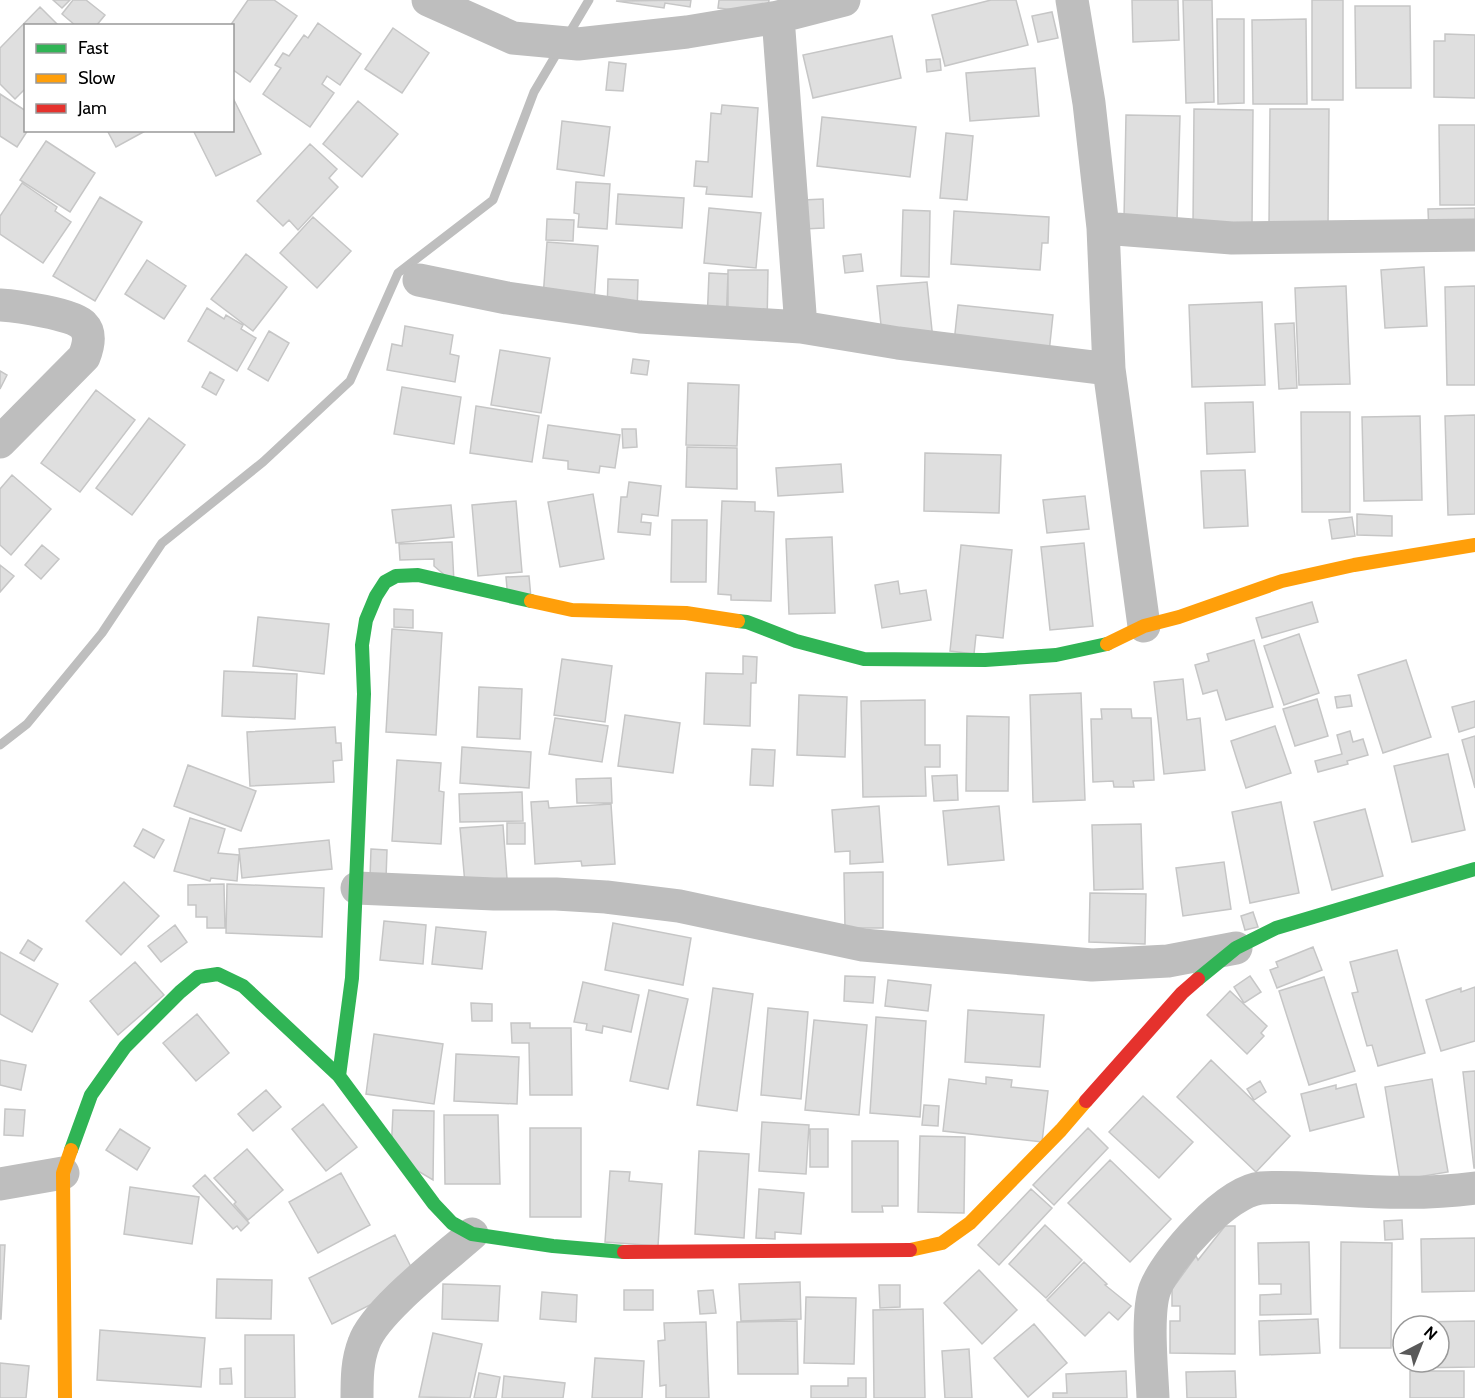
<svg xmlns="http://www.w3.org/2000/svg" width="1475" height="1398" viewBox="0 0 1475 1398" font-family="Cabin,sans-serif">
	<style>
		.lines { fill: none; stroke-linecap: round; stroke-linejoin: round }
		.stream { stroke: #bebebe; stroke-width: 9 }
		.building { fill: #dfdfdf; stroke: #c6c6c6; stroke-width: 1.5 }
		.street { stroke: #bebebe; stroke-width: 33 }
		.fast { stroke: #30b455; stroke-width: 14 }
		.slow { stroke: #ff9f0a; stroke-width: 14 }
		.jam { stroke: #e5322d; stroke-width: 14 }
	</style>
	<rect width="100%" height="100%" fill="#fff"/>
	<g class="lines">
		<path class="stream" d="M567,37L589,0
			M0,745L27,724L102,633L162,543L263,462L350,381L398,273L493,200L534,92L560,48"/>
	</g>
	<path class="building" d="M53,0H70L62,8Z
		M73,0H86L105,15L96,26H76L62,14Z
		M248,0H274L297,16L250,82L232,69V26H230Z
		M691,0L690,7L665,3L664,8L616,1Z
		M719,0H769L767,14L718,8Z
		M991,0H1016L1028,45L945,66L932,15Z
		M1132,0H1178L1179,40L1133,42Z
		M1183,0H1212L1214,102L1186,103Z
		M1312,0H1343V100H1312Z
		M1355,6H1410L1411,88H1356Z
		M40,7L59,26H26V88L15,99L0,84V48Z
		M1052,12L1058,38L1038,42L1032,16Z
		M1217,19H1244V103L1218,104Z
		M1306,19L1307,104H1253L1252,20Z
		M318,23L361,54L340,85L327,76L322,84L334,93L310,127L263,94L281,68L275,65L283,53L289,56L304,35L308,38Z
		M393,28L429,53L402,93L365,69Z
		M1445,34L1475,35V98L1434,97V41H1445Z
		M892,36L901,78L813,98L803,55Z
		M940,59L941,70L927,72L926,60Z
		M609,62L626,64L623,91L606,90Z
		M1035,68L1039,116L970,121L966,73Z
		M0,94L26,111V130H28L17,147L0,136Z
		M234,100L261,154L216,176L193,130H232Z
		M358,101L398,134L362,177L323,144Z
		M722,105L758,108L752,197L706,194L707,187L694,186L696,161L708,162L711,113L721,114Z
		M1194,109L1253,110L1252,226L1193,225Z
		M1270,109H1329L1328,226L1269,225Z
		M1126,115L1180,116L1177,221L1124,219Z
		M822,117L916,127L910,177L817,166Z
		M562,121L610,127L604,176L557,169Z
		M1439,125H1475V205H1440Z
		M107,130H147L116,147Z
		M946,133L973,136L967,200L940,198Z
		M46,141L95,173L70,212L20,180Z
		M310,144L337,169L329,178L338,187L298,230L289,220L283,226L257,201Z
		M576,182L610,184L607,229L578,227L579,214L574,213Z
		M22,183L57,207L55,211L71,222L43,263L0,234V216Z
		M618,194L684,198L682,228L616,224Z
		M100,197L142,222L95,301L53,276Z
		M823,199L824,228L804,229L803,200Z
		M709,208L761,213L756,268L704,263Z
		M1475,208V233L1429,235L1428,209Z
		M903,210L930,211L929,277L901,276Z
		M954,211L1049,217L1048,243H1042L1040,270L951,264Z
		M313,217L351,251L317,288L280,253Z
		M547,219L574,220L573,241L546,240Z
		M547,242L598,246L594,302L543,298Z
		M246,254L287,287L253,331L211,299Z
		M861,254L863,271L845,273L843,256Z
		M147,260L186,286L164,319L125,294Z
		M1424,267L1427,326L1385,328L1381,270Z
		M728,270H768L767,328H728Z
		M709,273L728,274L726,323L707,322Z
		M608,279L638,280L637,313L607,312Z
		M927,282L933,340L883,345L877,286Z
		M1346,286L1350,384L1299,385L1295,288Z
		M1475,286V385H1447L1445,287Z
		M1262,302L1265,385L1192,387L1189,305Z
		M958,305L1053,315L1048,362L953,352Z
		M207,308L224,319L226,315L243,325L241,329L256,338L237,371L188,341Z
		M1294,323L1297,388L1279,389L1275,324Z
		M405,326L453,335L450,354L459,356L455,382L387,370L392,344L402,346Z
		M269,331L289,343L268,381L248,369Z
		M500,350L550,358L541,413L491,405Z
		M633,359L649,361L647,375L631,373Z
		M0,371L7,375L0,389Z
		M210,372L224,380L216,395L202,387Z
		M688,383L739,385L737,446L686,445Z
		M402,387L461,397L454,444L394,434Z
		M96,390L135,420L80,492L41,463Z
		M1253,402L1255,452L1207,454L1205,403Z
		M476,406L539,416L532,462L470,453Z
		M1301,412H1350V512H1302Z
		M1475,415V514L1448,515L1445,416Z
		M1420,416L1422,500L1364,501L1362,417Z
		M149,418L185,445L132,515L96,488Z
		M548,425L620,435L615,468L600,466L599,473L568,469V461L543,458Z
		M622,429H636L637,447L623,448Z
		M687,447L737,448V489L686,487Z
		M925,453L1001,455L999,513L924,511Z
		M841,464L843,492L778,496L776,468Z
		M1245,470L1248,526L1204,528L1201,471Z
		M12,475L51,509L11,555L0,545V489Z
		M629,482L661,486L658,516L642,514L641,522L651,523L650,535L618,532L621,497H627Z
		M593,494L604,559L560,567L548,502Z
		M1085,496L1089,529L1047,533L1043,500Z
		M516,501L522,572L478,576L472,505Z
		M722,501L755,502V511L774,512L771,601L731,600V595L718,594Z
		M451,505L454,537L396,543L392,510Z
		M1357,514L1392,516V536L1357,535Z
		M1352,517L1355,536L1332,539L1329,520Z
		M672,520H707L706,582H671Z
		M832,537L835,613L789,614L786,539Z
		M452,542L454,583L434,566V559L400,560L399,544Z
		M1084,543L1093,626L1050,630L1041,547Z
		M42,545L59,559L41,579L25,565Z
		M961,545L1012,550L1003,638L976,635L974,654L950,651Z
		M0,565L14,576L0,592Z
		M529,576L531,598L508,599L506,577Z
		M898,581L900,594L926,590L931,620L882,628L875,585Z
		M1312,602L1318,622L1262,638L1256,618Z
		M394,609L413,610V628L394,627Z
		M258,617L329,624L324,674L253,666Z
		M392,629L442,633L436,735L386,732Z
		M1299,634L1319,693L1284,705L1264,646Z
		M1254,640L1273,707L1226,720L1217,690L1203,694L1195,665L1209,661L1207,654Z
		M743,656L757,657L756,683H751L750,726L704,724L706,673L743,674Z
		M562,659L612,666L605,722L554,715Z
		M1406,660L1431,737L1383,753L1358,675Z
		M224,671L297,674L295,719L222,716Z
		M1183,679L1187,720L1200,718L1205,770L1164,774L1154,682Z
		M479,687L522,689L520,739L477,737Z
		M1081,693L1085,800L1033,802L1030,695Z
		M799,695L847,697L845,757L797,755Z
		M1350,695L1352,706L1337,708L1335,697Z
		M1317,699L1328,736L1295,746L1283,709Z
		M925,700V745H940V767H925L926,796L863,797L861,701Z
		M1475,701V727L1459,732L1452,707Z
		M1101,709H1131L1132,718H1151L1154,780L1133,781L1134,787H1114L1113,781L1093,782L1091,719H1102Z
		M625,715L680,723L673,773L618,766Z
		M967,716L1009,717L1008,791H966Z
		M555,718L608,726L602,762L549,754Z
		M1275,726L1291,773L1246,788L1231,741Z
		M335,727L336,743H341L342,760L333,761L334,782L250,786L247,732Z
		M1350,731L1353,742L1363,739L1368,755L1347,761L1348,764L1318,772L1315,761L1342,754L1337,735Z
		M1475,736V788L1462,740Z
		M462,747L531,752L529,788L460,783Z
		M752,749L775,750L773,786L750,785Z
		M1448,754L1465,830L1412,842L1394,766Z
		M397,760L441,763L439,791L444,792L441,844L392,841Z
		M188,765L256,791L241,831L174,806Z
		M957,775L958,800L934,801L932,776Z
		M611,778L612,803H577L576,779Z
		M522,792L523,821L460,822L459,794Z
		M548,801L549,808L611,804L615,864L582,866L581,861L535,864L531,802Z
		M1281,802L1299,893L1250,903L1232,812Z
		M879,806L883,862L850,864V851L835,852L832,810Z
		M999,806L1004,860L948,865L943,811Z
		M1365,809L1383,876L1332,890L1314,822Z
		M190,818L225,829L218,853L239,855L237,881L211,878L210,881L174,871Z
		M507,823H525V844H507Z
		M1141,824L1143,889L1094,890L1092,825Z
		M503,825L508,892L466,895L460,828Z
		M143,829L164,840L154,858L134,846Z
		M329,840L332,869L242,878L239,849Z
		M371,849L387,850L386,879L370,878Z
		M1224,862L1231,909L1183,916L1176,868Z
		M883,872V928H845L844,873Z
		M124,882L159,916L121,955L86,921Z
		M224,884L225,928H207V917H196V905H188V885Z
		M227,884L324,888L322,937L226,933Z
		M1090,893L1146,894L1145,944L1089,942Z
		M1253,912L1258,927L1245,930L1241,916Z
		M384,921L426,925L423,964L380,960Z
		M613,923L691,938L683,985L605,970Z
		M175,925L187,942L161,962L148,946Z
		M436,927L486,932L482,969L432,964Z
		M28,940L42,949L34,961L20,953Z
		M1313,947L1322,970L1277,988L1270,970L1278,967L1276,962Z
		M1397,950L1425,1053L1378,1066L1372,1045L1367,1046L1352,993L1358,992L1350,962Z
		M0,952L58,984L32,1032L0,1014Z
		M135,962L164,995L118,1035L90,1001Z
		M845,976L875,977L873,1003L844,1001Z
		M1250,976L1261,992L1244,1003L1234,987Z
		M1324,977L1355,1071L1309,1085L1279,991Z
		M888,980L931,985L928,1011L885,1006Z
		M583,982L639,995L631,1032L603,1026L602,1033L586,1030L587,1024L574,1022Z
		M1475,987V1041L1441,1051L1426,1000L1461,988V992Z
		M713,988L753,994L737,1111L697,1105Z
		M649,990L688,999L668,1089L630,1081Z
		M1230,991L1267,1026L1261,1033L1264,1036L1247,1054L1207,1015Z
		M471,1003L492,1004V1021H472Z
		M768,1008L808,1012L801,1099L761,1095Z
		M968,1010L1044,1015L1040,1067L965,1062Z
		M197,1014L229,1053L196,1081L163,1043Z
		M876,1017L926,1021L920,1117L870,1113Z
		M814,1020L867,1025L859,1115L805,1110Z
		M511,1023H530V1028H571L572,1095H530L529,1043H512Z
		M374,1034L443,1044L434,1104L366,1094Z
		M456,1054L519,1057L517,1104L454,1101Z
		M0,1060L26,1065L21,1090L0,1085Z
		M1211,1060L1290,1136L1256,1172L1177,1097Z
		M1475,1071V1168H1474L1463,1072Z
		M986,1077L1012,1080L1011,1087L1048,1091L1042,1142L943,1131L949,1079L986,1084Z
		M1432,1079L1448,1172L1400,1180L1385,1087Z
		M1260,1081L1266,1092L1254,1100L1247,1089Z
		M1356,1084L1364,1117L1310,1131L1301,1094L1336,1085V1089Z
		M266,1090L281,1107L253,1131L238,1114Z
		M1143,1096L1193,1142L1159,1178L1109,1132Z
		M323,1104L357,1147L326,1171L292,1129Z
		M924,1105L939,1106L938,1126L922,1125Z
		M5,1109L25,1110L23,1136L4,1135Z
		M393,1110L434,1111L433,1180L391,1155Z
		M444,1115H498L500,1184H445Z
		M762,1122L809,1125L806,1174L759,1171Z
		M530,1128H581V1217H530Z
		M1088,1128L1108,1148L1054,1205L1033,1185Z
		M120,1129L150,1148L137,1170L106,1150Z
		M810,1129H828V1167H810Z
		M920,1136L965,1137L964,1213L918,1212Z
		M852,1141H898V1206H882L883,1212H852Z
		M247,1149L283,1190L248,1220L234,1204L236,1202L214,1178Z
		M699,1151L749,1154L744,1238L695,1234Z
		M1110,1160L1171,1219L1130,1262L1068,1203Z
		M610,1171L630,1172L629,1181L662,1184L658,1246L605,1242Z
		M341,1173L370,1225L318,1253L289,1202Z
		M205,1175L249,1223L241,1231L237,1226L233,1229L193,1186Z
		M130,1187L199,1197L192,1244L124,1234Z
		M759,1189L804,1193L801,1234L775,1232V1239L756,1238Z
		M1031,1189L1052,1208L999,1265L978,1245Z
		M1402,1220L1403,1239L1385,1240L1384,1221Z
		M1045,1225L1082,1260L1046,1298L1009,1264Z
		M1225,1226H1235V1354L1170,1353V1321H1180V1306H1172V1289L1196,1256L1198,1260Z
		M395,1235L418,1281L332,1324L309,1278Z
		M1475,1238V1291L1422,1292L1421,1239Z
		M1309,1242L1311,1314L1260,1315V1295L1281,1294V1284H1259L1258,1243Z
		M1341,1242L1392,1243L1391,1348H1340Z
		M0,1245H5L1,1319H0Z
		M1084,1262L1107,1284L1105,1285L1131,1306L1118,1320L1109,1312L1085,1336L1047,1300Z
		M979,1270L1017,1310L982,1344L944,1303Z
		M217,1279L272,1280L271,1319L216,1318Z
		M800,1282L801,1319L741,1321L739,1284Z
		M443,1284L500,1286L498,1321L442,1319Z
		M879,1285H900V1307L880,1308Z
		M624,1290H653V1310H624Z
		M713,1290L716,1313L700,1314L698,1291Z
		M542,1292L577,1295L576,1322L540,1319Z
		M806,1297L856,1298L854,1364L804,1363Z
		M923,1309L925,1398H874L873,1310Z
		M1318,1319L1320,1353L1260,1355L1259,1321Z
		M797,1321L798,1374H738L737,1322Z
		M1475,1321V1367L1414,1368V1362H1439V1326H1413V1322Z
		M706,1322L709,1398H666V1385L660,1386L658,1341L665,1340L664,1323Z
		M1034,1324L1067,1363L1028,1397L994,1358Z
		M100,1330L205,1338L201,1387L97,1380Z
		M433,1333L482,1344L470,1398L419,1397Z
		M245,1335H294L295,1398H245Z
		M969,1349L972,1398H945L942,1351Z
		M595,1358L644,1361L642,1398H592Z
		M0,1363L29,1366L26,1398H0Z
		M231,1368L232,1384H220V1369Z
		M1126,1371L1127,1398H1053V1393H1067L1066,1374Z
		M1235,1371L1236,1398H1187L1186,1372Z
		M1410,1371H1464V1398H1410Z
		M479,1373L500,1377L496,1398H474Z
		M504,1376L565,1383L563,1398H502Z
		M848,1378H866V1398H811V1386H848Z"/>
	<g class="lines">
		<path class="street" d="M428,0L513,38L578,44L687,32L778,17L844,0
			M1072,0L1089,103L1103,228L1109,369L1144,626
			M778,17L801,327
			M1103,228L1232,238L1475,235
			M419,280L507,298L640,317L801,327L898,343L1109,369
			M0,305C16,306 74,314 83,325C92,334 88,347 84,357L0,442
			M357,888L494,894H556L606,897L679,906L863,945L1092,965L1168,961L1236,948
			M0,1184L63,1173
			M357,1398C357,1378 357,1361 364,1343C375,1311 445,1258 472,1234
			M1153,1398C1152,1371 1146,1313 1155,1289C1167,1258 1227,1191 1261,1188C1288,1186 1316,1189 1343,1190C1386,1193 1432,1194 1475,1188"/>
		<path class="fast" d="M738,621L747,622L796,641L864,659L985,660L1056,655L1107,644
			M1198,979L1236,948L1276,928L1475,869
			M339,1076L352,978L364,694L362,645L366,620L376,596L385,582L396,576L418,575L531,601
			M71,1150L91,1095L125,1047L180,992L198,977L218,974L243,986L339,1076L434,1204L452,1223L472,1234L553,1246L624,1252"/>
		<path class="slow" d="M531,601L572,610L686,613L738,621
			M1107,644L1144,626L1179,617L1282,581L1354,565L1475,545
			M910,1250L942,1243L970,1223L1061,1130L1086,1101
			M65,1398L63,1173L71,1150"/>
		<path class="jam" d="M1086,1101L1182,993L1198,979
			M624,1252L910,1250"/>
	</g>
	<rect x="24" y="24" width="210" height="108" fill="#ffffff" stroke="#999999" stroke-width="1.5"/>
	<rect x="36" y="44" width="30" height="9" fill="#30b455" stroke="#999999" stroke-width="1.5"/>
	<text x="78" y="54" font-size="18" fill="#000000">Fast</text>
	<rect x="36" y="74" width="30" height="9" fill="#ff9f0a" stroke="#999999" stroke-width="1.5"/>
	<text x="78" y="84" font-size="18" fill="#000000">Slow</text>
	<rect x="36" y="104" width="30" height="9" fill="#e5322d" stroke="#999999" stroke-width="1.5"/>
	<text x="78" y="114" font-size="18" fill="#000000">Jam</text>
	<g transform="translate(1421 1344) rotate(42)"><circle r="28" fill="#ffffff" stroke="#999999" stroke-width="1.5"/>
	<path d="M0-4.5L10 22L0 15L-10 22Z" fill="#595959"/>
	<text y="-9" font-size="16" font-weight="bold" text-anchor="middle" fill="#000000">N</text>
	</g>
</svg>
